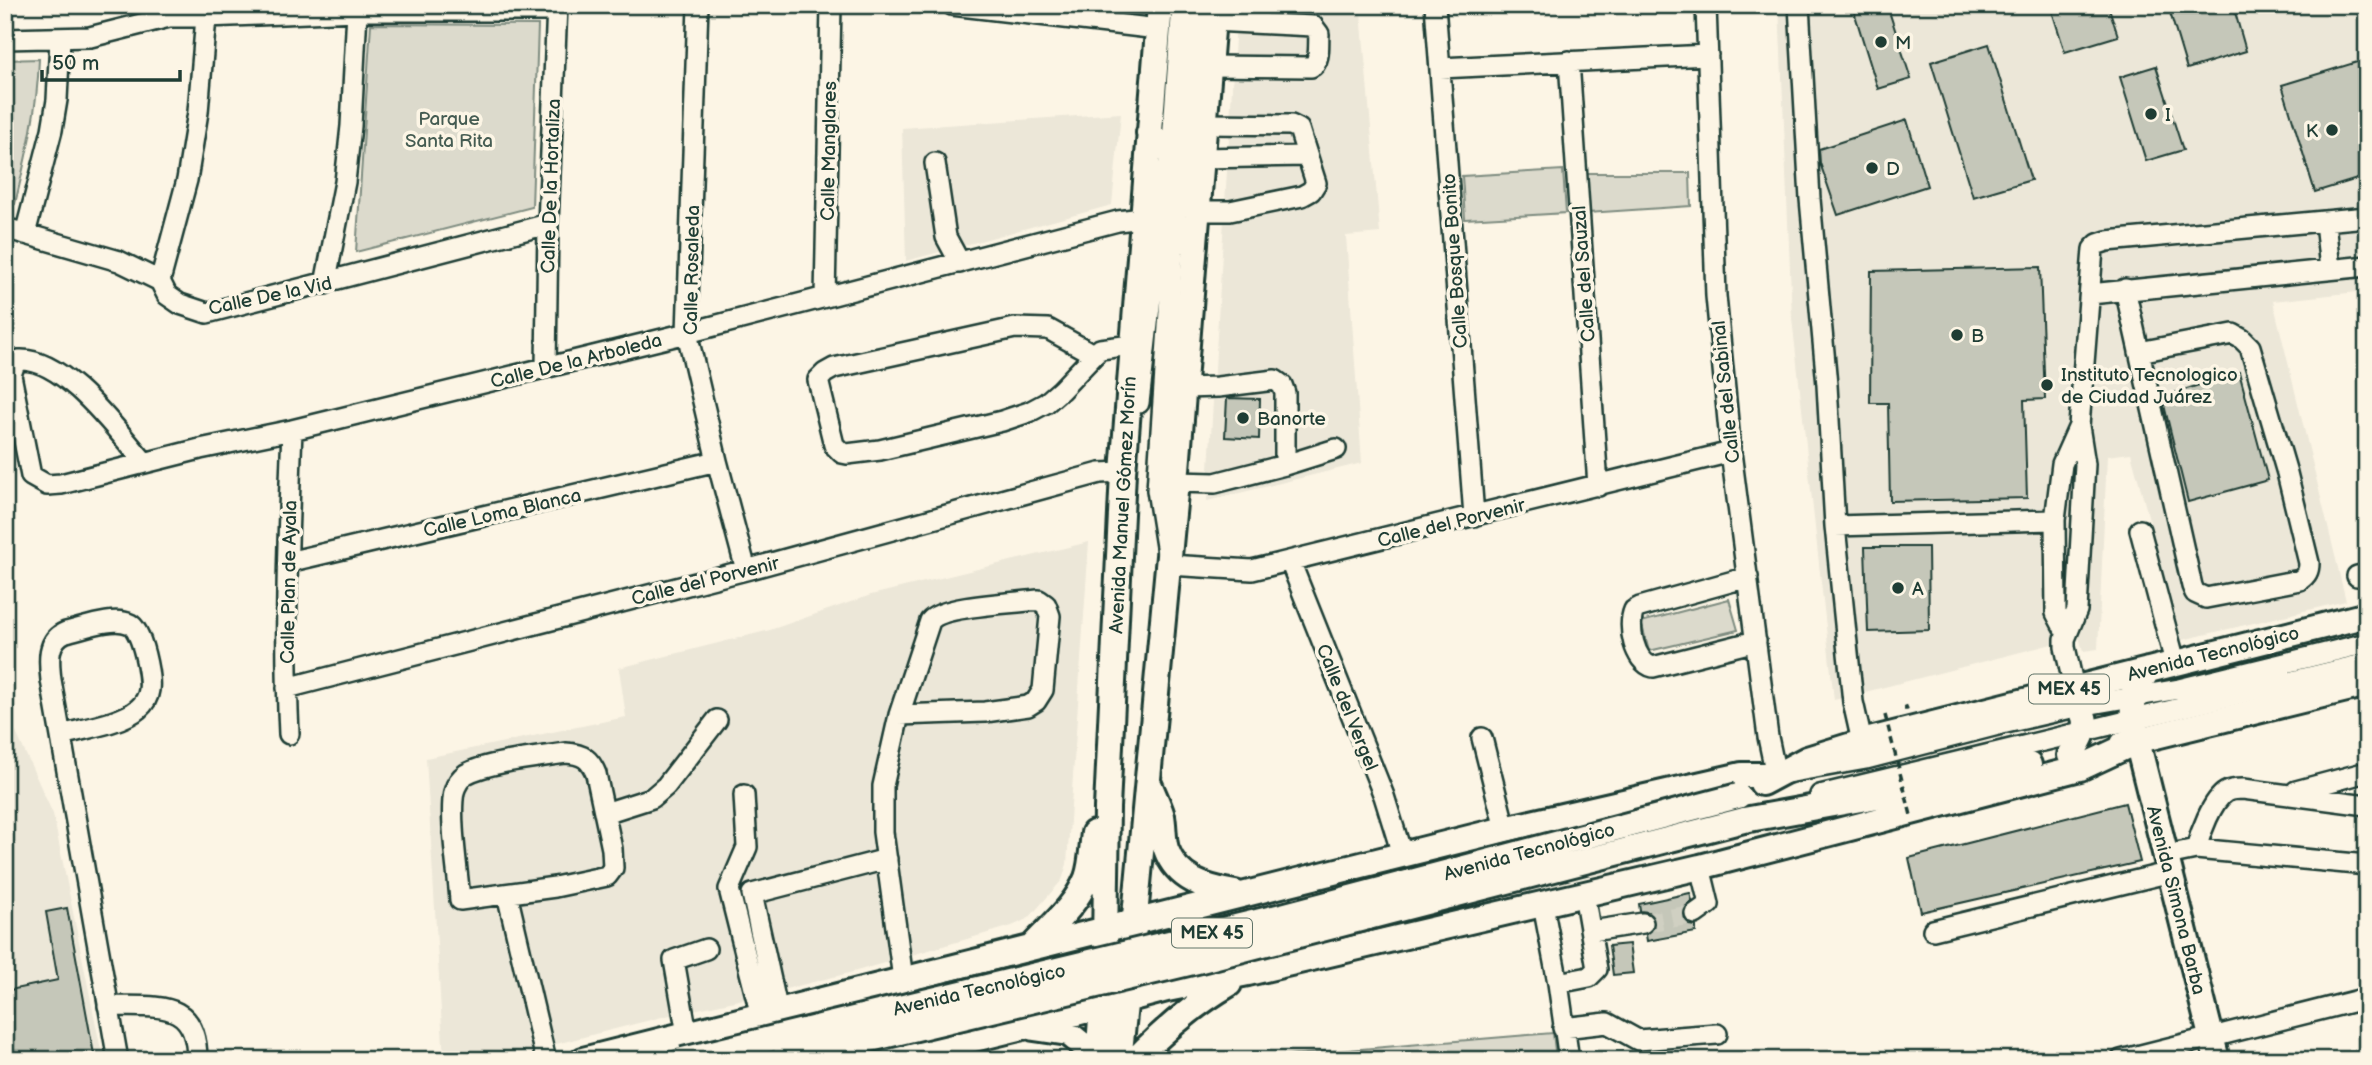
<svg xmlns="http://www.w3.org/2000/svg" width="2372" height="1065" viewBox="0 0 2372 1065" font-family="'Balsamiq Sans',sans-serif">
	<style>
		.built { fill: #ece7d8 }
		.green { fill: #dcdacc; stroke: #7e8c80; stroke-width: 2 }
		.building { fill: #c5c7b9; stroke: #1f3d34; stroke-width: 2 }
		.lines { fill: none; stroke-linecap: round; stroke-linejoin: round }
		.minor-tunnel { stroke: #d0d0c2; stroke-width: 19; stroke-dasharray: 19 10; stroke-linecap: butt }
		.minor-casing { stroke: #1f3d34; stroke-width: 24 }
		.major-casing { stroke: #1f3d34; stroke-width: 30 }
		.path { stroke: #1f3d34; stroke-width: 3.5; stroke-dasharray: 7 5; stroke-linecap: butt }
		.minor { stroke: #fcf5e5; stroke-width: 19 }
		.major { stroke: #fcf5e5; stroke-width: 24 }
		.major-bridge-casing { stroke: #1f3d34; stroke-width: 30; stroke-linecap: butt }
		.path-bridge { stroke: #1f3d34; stroke-width: 3.5; stroke-dasharray: 7 5; stroke-linecap: butt }
		.major-bridge { stroke: #fcf5e5; stroke-width: 24 }
		.poi-dot { fill: #1f3d34; stroke: #fcf5e5; stroke-width: 2.5 }
		.labels { text-anchor: middle; stroke-width: 7; stroke-linejoin: round; paint-order: stroke }
		.shield { fill: #fcf5e5; stroke: #617469; stroke-width: 2 }
		.shield-label { font-size: 18px; font-weight: bold; fill: #1f3d34 }
		.poi-label { font-size: 19px; fill: #1f3d34; stroke: #fcf5e5; text-anchor: start }
		.park-label { font-size: 19px; fill: #455c52; stroke: #fcf5e5 }
		.street-label { font-size: 19px; fill: #1f3d34; stroke: #fcf5e5 }
	</style>
	<rect width="100%" height="100%" fill="#fcf5e5"/>
	<filter id="ink" filterUnits="userSpaceOnUse"><feTurbulence type="fractalNoise" baseFrequency=".0143" numOctaves="2"/><feDisplacementMap in="SourceGraphic" scale="14" xChannelSelector="R" yChannelSelector="G"/><feConvolveMatrix kernelMatrix="1 2 1 2 8 2 1 2 1" color-interpolation-filters="sRGB"/></filter>
	<g filter="url(#ink)">
		<path class="built" d="M1237,5H1370L1371,10L1361,12L1380,233L1346,236L1362,463L1207,501Z
			M1779,5H2367V291L2273,301L2346,601L2182,640L2131,453L2107,456L2098,649L2083,651L2079,637L1834,700L1792,318Z
			M1121,113L1112,205L906,261L902,128Z
			M1089,542L1067,864L1062,880L1029,918L1012,926L853,972L762,995L666,1016L493,1060H447L443,1045L426,758L626,717L619,668L770,630L871,595Z
			M5,708L53,814L103,1060H5Z"/>
		<path class="green" d="M371,24L538,25L532,207L356,252Z
			M39,59C37,112 27,153 15,204L10,207L5,206V60Z
			M1563,170L1566,213L1465,219L1462,176Z
			M1585,173H1690L1691,206L1588,213Z
			M1729,599L1738,630L1649,651L1641,622Z
			M1553,1033L1556,1060H1228Z"/>
		<path class="building" d="M1852,5H1887L1911,79L1878,89Z
			M2050,5H2108L2118,36L2065,52Z
			M2180,5H2233L2246,51L2187,69L2169,9Z
			M1989,44L2031,180L1973,197L1931,62Z
			M2367,59V176L2315,192L2282,85Z
			M2156,66L2183,150L2146,161L2120,77Z
			M1907,120L1927,186L1838,215L1820,163L1819,149Z
			M2040,267L2045,399L2024,400L2027,498L1890,501L1888,403H1870L1871,271Z
			M2239,372L2268,480L2188,502L2162,397Z
			M1227,398L1260,399L1259,439L1225,437Z
			M1865,547H1928L1929,630L1868,632Z
			M2125,803L2140,862L1921,912L1909,858Z
			M1690,893L1692,901L1684,908L1683,916L1689,925L1696,926V932L1647,941L1646,935L1654,928L1655,920L1648,912L1640,911L1639,904Z
			M67,908L95,1060H5V991L58,980L46,912Z
			M1629,944L1633,973L1613,975L1609,946Z"/>
		<g class="lines">
			<path class="minor-tunnel" d="M1643,923L1695,914"/>
			<g class="minor-casing">
				<path id="minor" d="M698,5L687,333L717,461L746,570
					M952,5L1158,29
					M1197,5L1186,159L1175,223L1157,490L1169,565L1252,570L1731,452
					M1435,5L1474,516
					M1706,5L1716,296L1731,452L1768,737L1776,775L1866,759L2006,723L2080,706L2179,689L2367,643
					M1799,5L1810,199L1827,385L1835,526L1853,702L1862,742
					M5,39L90,37L169,17H206L357,11H556
					M1569,61L1598,486
					M1209,66L1311,67C1321,62 1318,44 1319,34L1313,26L1212,21
					M1440,68L1708,55
					M1201,158L1307,156
					M935,163L946,237L960,263
					M1197,211H1230L1302,196L1311,191L1316,183L1299,129L1291,125L1204,124
					M2325,222L2330,269
					M5,228L119,261L160,281L167,295L180,304L207,313L548,224
					M25,234L52,130L57,100L60,39
					M160,281L187,180L198,112L206,17
					M325,284L345,182L351,126L357,11
					M2125,289L2192,586L2195,593L2206,598L2300,580C2307,575 2309,571 2309,563L2287,473L2250,347L2242,339L2233,334L2139,352
					M2090,294L2367,266
					M825,297L831,5
					M1093,354L1048,329L1015,328L834,368L825,373L818,380L834,445L842,453L847,454L880,450L1002,421L1029,412L1046,403L1061,390L1100,349L1132,345
					M546,367L548,224L557,5
					M1184,388L1218,387L1275,380L1282,385L1285,393V465
					M1139,403L1160,218L1172,142L1182,5
					M145,463C117,431 64,357 19,360L14,366L11,375L31,476L47,485L61,484L200,449L292,430L687,333L1118,221L1142,218
					M1176,482L1215,483L1285,465L1336,449
					M1835,526L2055,520
					M2140,530L2175,662
					M1290,561L1384,796L1402,854
					M288,562L717,461
					M2357,576L2367,574
					M1748,577L1640,607L1634,610C1627,626 1634,662 1653,667L1756,641
					M2066,632L2056,613L2055,520L2062,464L2079,426
					M287,688L746,570L1100,473L1123,472L1126,459
					M2074,688L2065,647V639L2077,610L2085,464L2079,426L2093,249L2098,244L2107,241L2367,217
					M899,715L985,712L1028,706L1036,701L1043,690L1050,616L1046,605L1039,600C1016,603 942,605 930,621L899,715L883,786V832L903,979
					M289,734C284,633 288,531 292,430
					M61,735C82,729 122,723 138,709C144,704 148,698 149,690C151,677 142,630 130,624C113,616 84,628 66,632C46,640 49,662 51,680L118,1060
					M1482,738L1505,829
					M566,753C583,754 590,759 596,774L612,849L613,868L607,876L555,887L460,900C458,872 449,818 454,792C456,785 460,778 466,774C487,762 541,757 566,753Z
					M2296,791L2367,772
					M744,795L747,847L729,889L761,1016
					M1820,795L2367,663
					M605,813L652,798L666,786L717,720
					M2196,849C2200,834 2212,800 2226,792C2231,789 2238,789 2243,789L2367,805
					M2167,855L2196,849L2367,865
					M507,894L546,1060
					M1543,905L1558,983L1569,1060
					M1695,914L1709,904L1700,867
					M1933,930L2171,872
					M1592,931L1643,923
					M1558,983L1589,977L1597,969L1584,894
					M108,1006C156,1008 197,997 197,1060
					M778,1012L752,894L887,859
					M1563,1028L1607,1023L1638,1040L1717,1034
					M687,1034L674,960L706,949
					M2121,1060L2367,998"/>
			</g>
			<g class="major-casing">
				<path id="major" d="M1149,133L1173,156L1201,158
					M1142,218C1174,218 1177,222 1194,248
					M2148,670L2134,692L2132,721L2217,1060
					M2056,692C2090,707 2093,726 2070,755
					M2123,744L2367,684
					M1762,783L1807,759L1862,742L2367,615
					M1150,786C1154,796 1159,806 1162,816C1164,827 1163,839 1166,849C1177,880 1206,888 1235,893
					M1744,820L1944,784L2029,765
					M1133,937L1176,482L1214,5
					M1105,944L1107,808L1123,472L1160,5
					M1031,948C1052,925 1075,907 1087,878C1092,864 1092,847 1094,833
					M1034,1028L1068,1033L1099,1058
					M583,1060L1505,829L1742,775H1776
					M887,1060L1023,1027L1167,989L1248,973L1700,867L2080,768L2138,741
					M1098,1060L1103,991
					M1119,1060L1127,987
					M1135,1060C1164,1030 1193,1005 1229,984"/>
			</g>
			<path class="path" d="M1904,709H1907L1904,702"/>
			<use href="#minor" class="minor"/>
			<use href="#major" class="major"/>
			<g class="major-bridge-casing">
				<path id="major-bridge" d="M683,1060L1286,915L1738,796
					M782,1060L1197,961L1744,820"/>
			</g>
			<path class="path-bridge" d="M1885,715L1912,819"/>
			<use href="#major-bridge" class="major-bridge"/>
		</g>
	</g>
	<g class="poi-dot">
		<circle cx="1881" cy="42" r="7"/>
		<circle cx="2151" cy="114" r="7"/>
		<circle cx="2332" cy="130" r="7"/>
		<circle cx="1872" cy="168" r="7"/>
		<circle cx="1957" cy="335" r="7"/>
		<circle cx="2047" cy="385" r="7"/>
		<circle cx="1243" cy="418" r="7"/>
		<circle cx="1898" cy="588" r="7"/>
	</g>
	<g class="labels">
		<g class="shield">
			<rect x="2029" y="674.5" width="80" height="29" rx="5"/>
			<rect x="1172" y="918.5" width="80" height="29" rx="5"/>
		</g>
		<g class="shield-label">
			<text x="2069" y="695">MEX 45</text>
			<text x="1212" y="939">MEX 45</text>
		</g>
		<g class="poi-label">
			<text x="1895" y="49">M</text>
			<text x="2165" y="121">I</text>
			<text x="2318" y="137" text-anchor="end">K</text>
			<text x="1886" y="175">D</text>
			<text x="1971" y="342">B</text>
			<text x="2061" y="381">Instituto Tecnologico<tspan x="2061" dy="22">de Ciudad Juárez</tspan></text>
			<text x="1257" y="425">Banorte</text>
			<text x="1912" y="595">A</text>
		</g>
		<g class="park-label">
			<text x="449" y="125">Parque<tspan x="449" dy="22">Santa Rita</tspan></text>
		</g>
		<g class="street-label">
			<text transform="translate(828 151) rotate(-89)" y="7">Calle Manglares</text>
			<text transform="translate(550 186) rotate(-88)" y="7">Calle De la Hortaliza</text>
			<text transform="translate(1454 261) rotate(-94)" y="7">Calle Bosque Bonito</text>
			<text transform="translate(691 270) rotate(-89)" y="7">Calle Rosaleda</text>
			<text transform="translate(1583 274) rotate(-94)" y="7">Calle del Sauzal</text>
			<text transform="translate(270 295) rotate(-12)" y="7">Calle De la Vid</text>
			<text transform="translate(576 360) rotate(-14)" y="7">Calle De la Arboleda</text>
			<text transform="translate(1725 392) rotate(-96)" y="7">Calle del Sabinal</text>
			<text transform="translate(1122 505) rotate(-87)" y="7">Avenida Manuel Gómez Morín</text>
			<text transform="translate(502 512) rotate(-13)" y="7">Calle Loma Blanca</text>
			<text transform="translate(1451 522) rotate(-14)" y="7">Calle del Porvenir</text>
			<text transform="translate(705 580) rotate(-14)" y="7">Calle del Porvenir</text>
			<text transform="translate(288 582) rotate(-89)" y="7">Calle Plan de Ayala</text>
			<text transform="translate(2213 653) rotate(-14)" y="7">Avenida Tecnológico</text>
			<text transform="translate(1348 707) rotate(68)" y="7">Calle del Vergel</text>
			<text transform="translate(1529 851) rotate(-15)" y="7">Avenida Tecnológico</text>
			<text transform="translate(2177 900) rotate(76)" y="7">Avenida Simona Barba</text>
			<text transform="translate(979 989) rotate(-13)" y="7">Avenida Tecnológico</text>
		</g>
	</g>
	<rect width="2372" height="1065" fill="none" stroke="#fcf5e5" stroke-width="28"/>
	<rect x="14" y="14" width="2344" height="1037" fill="none" stroke="#1f3d34" stroke-width="2.5" filter="url(#ink)"/>
	<path d="M42 70v10h138v-10" fill="none" stroke="#1f3d34" stroke-width="3.5"/>
	<text x="52" y="70" font-size="21" fill="#1f3d34" stroke="#fcf5e5" stroke-width="5" paint-order="stroke">50 m</text>
</svg>
